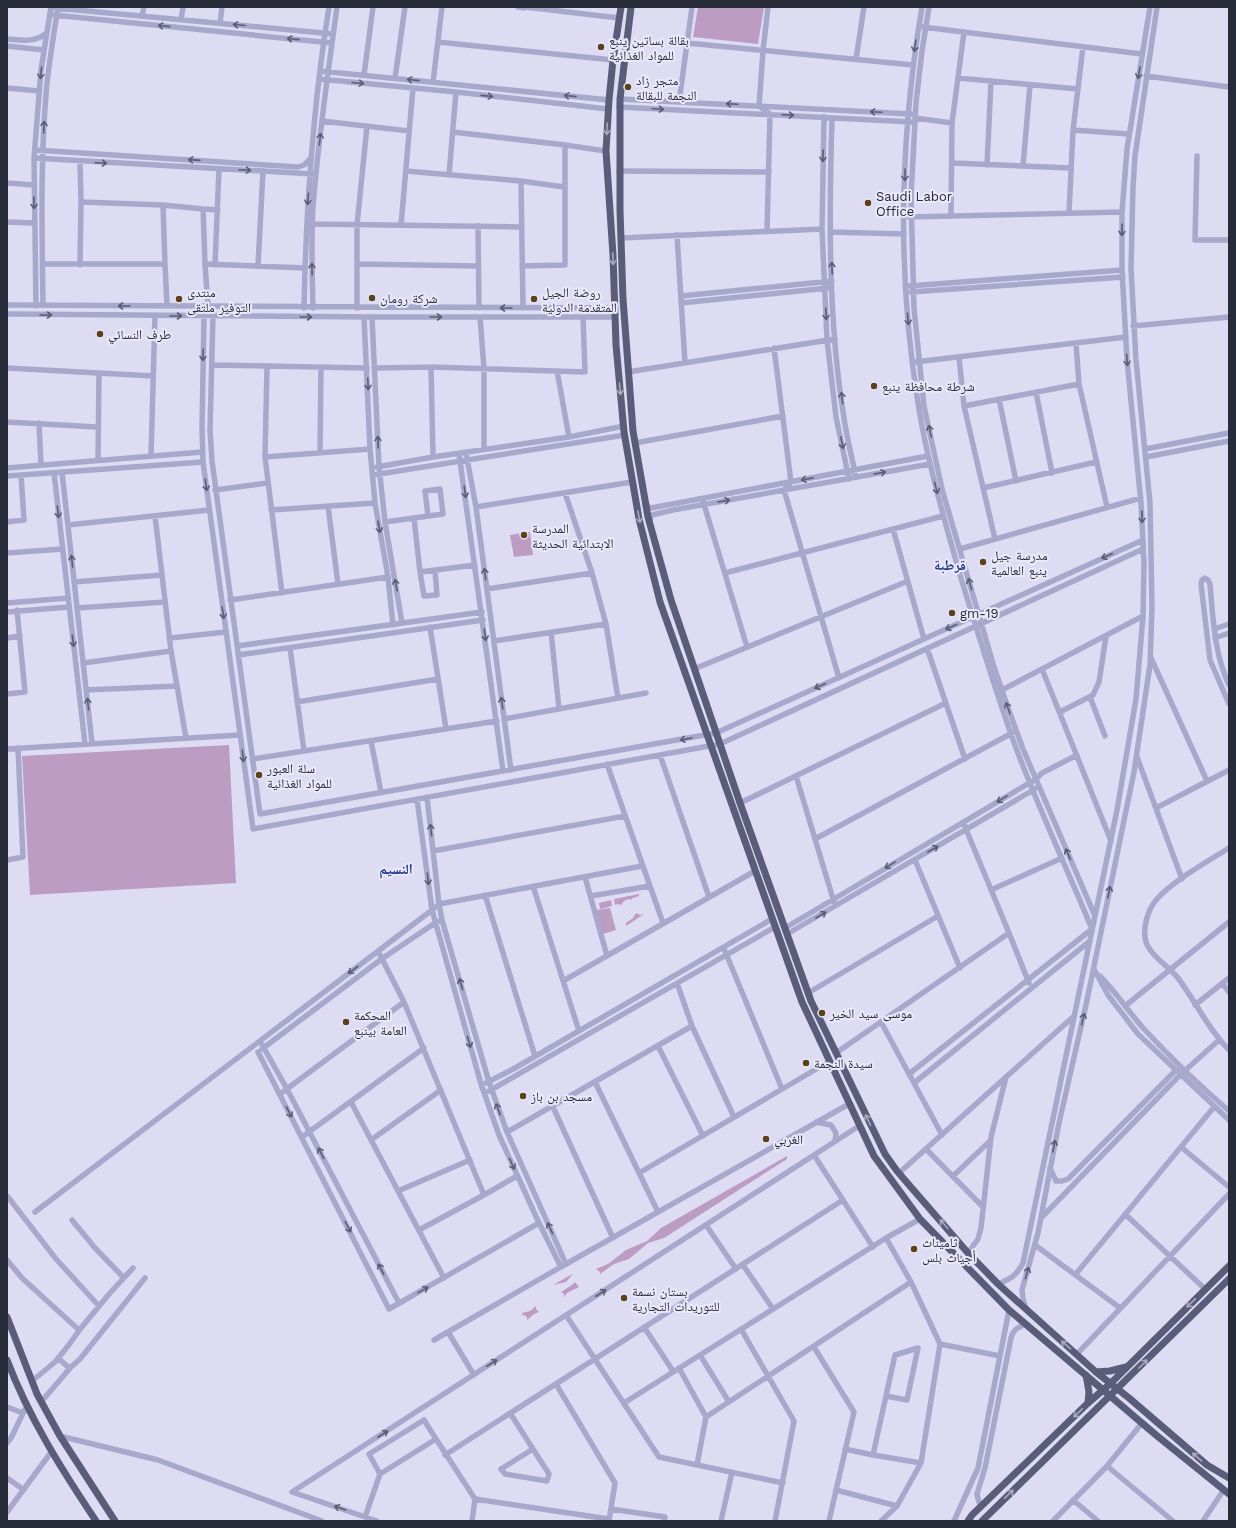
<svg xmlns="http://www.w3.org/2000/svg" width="1236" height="1528" viewBox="0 0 1236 1528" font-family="'Work Sans','Noto Naskh Arabic',sans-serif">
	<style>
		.green { fill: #bd9cc3 }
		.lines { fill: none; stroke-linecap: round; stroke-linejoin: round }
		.minor { stroke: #a8a8cc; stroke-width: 5.5 }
		.major { stroke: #595d7a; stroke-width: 7 }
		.oneway { stroke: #5b5d73 }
		.oneway2 { stroke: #a9aac0 }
		.poi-dot { fill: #5b421c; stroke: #eae9fa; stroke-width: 1.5 }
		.labels { text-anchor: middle; stroke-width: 4; stroke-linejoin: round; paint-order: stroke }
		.poi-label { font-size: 13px; fill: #282b38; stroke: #eae9fa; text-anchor: start }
		.neighbourhood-label { font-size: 14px; font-weight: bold; fill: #1f388a; stroke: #eae9fa }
	</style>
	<rect width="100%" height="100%" fill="#dedcf3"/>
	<path class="green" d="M698,7H764L758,44L693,37Z
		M530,532L533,555L514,557L510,535Z
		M229,745L236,883L30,895L22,756Z
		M639,894V896L633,898L631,900L629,899L624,901L621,905L618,904L615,905L614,899Z
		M611,900L612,906L600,909L599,903Z
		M610,908L616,930L603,934L596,910Z
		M636,913L640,915L644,914L626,926V923L633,918Z
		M787,1156V1159L664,1238L648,1243L629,1259L614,1264L600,1274V1272L596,1269L608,1264L626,1250L647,1241L661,1228Z
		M573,1274L566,1282L553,1285L567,1277Z
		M575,1282L579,1287L567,1293L564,1297V1294L561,1292L572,1285Z
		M536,1306V1309L539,1312L534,1314L527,1320V1317L522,1314V1313L530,1311Z"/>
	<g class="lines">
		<path class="minor" d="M518,7L524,8
			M525,7L619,18
			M929,7L922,51L916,103L911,196L914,308L924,406L942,489L994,667L1008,708L1023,749L1095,916
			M55,8L333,34
			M54,15L332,43
			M142,16L144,7
			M181,20L183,7
			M220,23L222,7
			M923,27L1142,54
			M7,39C22,40 34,43 47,33
			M438,42L613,60
			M687,43L913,65
			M7,46L44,50
			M856,59L864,7
			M320,71L609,100
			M364,75L373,7
			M1146,76L1229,87
			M395,78L405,7
			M958,78L1078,89
			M319,79L456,92L608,109
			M433,82L442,7
			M7,88L39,91
			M620,99L911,114
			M679,102L692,7
			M619,107L911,122
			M824,117L822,229L827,340L836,417L849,479
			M832,118C829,215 828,321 844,418C847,438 852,458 856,477
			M915,118L952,123
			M322,121L409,131
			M1073,130L1129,134
			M453,132L565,145L606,151
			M35,150L298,167L304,165L311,158
			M1197,156L1195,240H1229
			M34,158L313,174
			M80,162L81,202L163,205L165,264
			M952,163L1071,168
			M987,165L991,81
			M1023,166L1030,85
			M406,171L521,181L564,187
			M619,171L769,172
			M449,175L456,92
			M521,181L523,308
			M7,183L34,185
			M163,205L203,209L205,264L305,268
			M203,209L218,210
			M1069,213L1073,130L1083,47
			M951,216L952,123L964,32
			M909,217L1122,212
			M7,222L34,223
			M313,224L521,227
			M401,225L413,88
			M478,226L479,308
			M767,231L770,114L759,106L763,51L768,7
			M830,232L904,234
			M677,235L685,363
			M621,238L822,229
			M43,264H165L167,306
			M205,264L208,307
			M357,264L478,266
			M80,265L81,202
			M215,265L219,169
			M258,266L263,171
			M522,266L565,265V145
			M909,286L1122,270
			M911,292L1123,277
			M681,296L832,281
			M681,303L828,288
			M7,305L615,308
			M43,305C42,231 40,157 47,83C50,57 54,32 58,7
			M36,306L34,158L41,70L51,7
			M304,308C306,207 313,106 329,7
			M313,308C312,274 311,240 313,207C318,140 328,73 337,7
			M357,308V225L367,126
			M7,314L372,317H615
			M204,316L202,428L203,462L253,829L720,744L1143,549
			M213,316L210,430L212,461L260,814L716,733L1143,540
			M364,317L370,449L375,503L388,577L393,625
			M372,317L379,466L385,522L402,623
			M480,317L484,369V450
			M1133,326L1229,317
			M1076,343L1079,384L1107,507
			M774,348L791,482L784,490L839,678
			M959,357L964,406L995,539
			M915,362L1126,337
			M212,365L367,368
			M267,366L265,457L282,593
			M431,367L433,457
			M7,368L153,376
			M376,368L431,367L585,372L583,317
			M557,371L569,437
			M628,372L835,339
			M1036,392L1052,473
			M999,399L1016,481
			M964,406L1079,384
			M7,422L97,427
			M39,423L41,465
			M635,443L783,416
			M1145,449L1229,433
			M320,453L321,367
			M466,453L476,507L511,770
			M459,454L503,771
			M151,456L155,315
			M265,457L370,449
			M1146,457L1229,441
			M98,460L99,373
			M377,467L433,457L569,437L624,426
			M7,468L202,452
			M62,472L92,743
			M54,473L85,744
			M373,475L625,435
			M7,476L203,462
			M983,488L1096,462
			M215,490L268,483
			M565,493L592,573L606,624L618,698
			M703,501L747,647
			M645,504L651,508L928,456
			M328,506L338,584
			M476,507L632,482
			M271,510L375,503
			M155,516L171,651L186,738
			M428,516L425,491L440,489L443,514L414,518L420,572L475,565
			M7,522L24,520L21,475
			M385,522L414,518
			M649,522L652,515L673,510L930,464
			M68,525L209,510
			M893,529L924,639
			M960,549L1141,498
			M7,553L62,549
			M420,572L424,596L437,595L435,570
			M725,573L943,516
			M74,582L162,575
			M487,589L592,573
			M230,600L388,577
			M7,603L68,598
			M77,608L165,602
			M7,612L69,607
			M430,627L446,729
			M1214,629L1229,624
			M551,632L559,709
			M7,638L20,636
			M170,638L226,632
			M1215,638L1229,633
			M494,641L606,624
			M237,646L482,612
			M290,648L304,751
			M927,648L965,759
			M238,655L483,620
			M1151,658L1207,781
			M83,663L171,651
			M694,669L908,581
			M1042,669L1111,841
			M1229,685C1214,653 1213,618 1210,584L1208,580L1205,578L1202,580L1201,584L1210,660L1229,704
			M86,690L177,686
			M1002,690L1143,616
			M7,694L25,692L17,610
			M1090,697L1105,736
			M297,702L438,679
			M1060,712L1093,695L1099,682L1106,636
			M504,719L646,693
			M371,741L381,792
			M7,749L240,735
			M660,755L709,897
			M1137,757L1182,879
			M252,759L497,721
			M607,764L663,923
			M796,776L834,902
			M427,797L439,904L442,920L489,1082L507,1132L566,1264
			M740,803L946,703
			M1156,808L1229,770
			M815,839L1014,732
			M1229,848C1208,861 1173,881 1157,899C1148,909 1142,928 1146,942C1150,955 1169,967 1178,978C1196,1002 1208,1029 1229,1050
			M433,851L625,816
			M7,860L23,857L18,748
			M915,860L960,968
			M585,877L607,956
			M533,886L579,1031
			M991,890L1062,858
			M485,895L535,1056
			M591,896L650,886
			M785,928L1036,779L1042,773L1077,755
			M1009,933L1029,983
			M787,934L1035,789
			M378,951L404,1002L484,1195
			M725,951L782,1089
			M1094,969L1108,995L1138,1034L1229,1120
			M1100,976C1116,992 1128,1011 1143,1028C1170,1057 1199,1085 1229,1111
			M563,981L755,871
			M677,983L692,1026L734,1117
			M1222,983L1229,992
			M808,993L938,916
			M1195,1005L1229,978
			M1125,1006L1229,922
			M881,1022L942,1135
			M260,1041L287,1089L399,1303
			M658,1046L703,1136
			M262,1049L383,958L435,923L442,920
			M258,1052L389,1309L539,1223
			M836,1053L1009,933L963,822
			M909,1074L1092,929C1067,869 1039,809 1016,748C995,691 978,633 960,575C944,518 927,461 918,403C897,273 900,137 922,7
			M595,1082L658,1212
			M486,1083L515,1068L772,919
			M914,1083L1090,941
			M489,1091L775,927
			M280,1094L404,1002
			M351,1102L444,1278
			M553,1107L613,1238
			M816,1122L831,1125L836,1133L835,1141
			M507,1132L692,1026
			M302,1137L424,1048
			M371,1140L441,1090
			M1181,1147L1229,1187
			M926,1149L983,1207
			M814,1155L873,1247
			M1050,1168L1056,1181H1062L1068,1179L1176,1070H1179
			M639,1173L830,1061
			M899,1173L1073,1017
			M953,1176L990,1141
			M398,1191L470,1160
			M8,1197L56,1259L99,1306
			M35,1212L432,910L417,799
			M1125,1214L1205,1289
			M1041,1218L1180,1075L1219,1040
			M72,1220L95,1248L124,1278
			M706,1225L736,1269
			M419,1230L484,1195L517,1176
			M1035,1245L1120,1308
			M968,1253L978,1239L981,1228L991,1137L1006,1077
			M7,1260L22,1278L79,1330
			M743,1265L773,1309
			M561,1267L539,1223L499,1135L481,1084L432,910L439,904L642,866
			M1075,1275L1214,1107
			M998,1284C1012,1278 1016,1276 1023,1263L1117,810L1136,699L1143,616L1144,563L1141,503L1127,360L1122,270V212L1127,149L1150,7
			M1026,1309L1023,1299L1022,1290L1038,1233L1059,1123L1086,1005L1134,772L1150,665L1152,607L1150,503L1136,360L1131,269L1133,187L1135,156L1157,7
			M566,1315L659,1457L783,1483
			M644,1327L673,1371
			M741,1329L794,1421L775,1521
			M448,1332L474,1375
			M434,1340L566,1264L849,1104
			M940,1344L1000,1356
			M814,1347L854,1412L829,1521
			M1077,1354L1229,1194
			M700,1355L729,1402
			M58,1358L68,1367H71L80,1359L145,1278
			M679,1368L706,1417
			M32,1381L55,1362L68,1346L81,1328L110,1293L133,1268
			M556,1384L615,1483L609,1521
			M886,1396L907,1400L918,1348L895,1355L873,1455L921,1463
			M41,1402L71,1367
			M624,1403L886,1238L920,1219
			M7,1407L23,1413
			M510,1413L549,1474L547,1481L505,1474L501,1469L533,1449
			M60,1436L158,1460L322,1521
			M7,1443L11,1438L27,1405
			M845,1449L873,1455
			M445,1455L843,1200
			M697,1465L706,1417L911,1282
			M1107,1466L1142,1423
			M380,1474L369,1454L374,1451L424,1420L436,1439
			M7,1478L24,1490
			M836,1490L897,1506
			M1073,1500L1098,1521
			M982,1505L979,1502L977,1494L985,1468L1011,1338C1013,1330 1017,1328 1025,1324
			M611,1509L665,1517L664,1521
			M7,1512L52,1451
			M365,1517L380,1474L436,1439L475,1499L609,1519
			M377,1521L292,1492L859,1126
			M472,1521L475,1499
			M721,1521L732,1472
			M881,1521L897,1506L921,1463L940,1344L911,1282L886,1238
			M954,1521L978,1468L1009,1310
			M1053,1521L1107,1466L1173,1521
			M1203,1521L1223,1491"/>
		<path class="major" d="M621,7L613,60L609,100L606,151L613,255L616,345L624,432L639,519L660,602L802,1002L874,1156L920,1219L1009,1310L1156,1435L1229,1494
			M631,7L620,99V210L623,299L633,431L648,517L671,600L740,803L811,1001L885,1154L897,1171L968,1253L998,1284L1096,1372L1129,1398L1207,1465L1229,1478
			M7,1317L37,1394L60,1436L115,1521
			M7,1360C29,1418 62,1470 96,1521
			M1096,1372L1110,1371L1126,1367
			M1086,1375L1089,1392L1088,1403
			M968,1521L972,1515L1088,1403L1110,1384L1229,1266
			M982,1521L1229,1279"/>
	</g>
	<defs><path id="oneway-shaft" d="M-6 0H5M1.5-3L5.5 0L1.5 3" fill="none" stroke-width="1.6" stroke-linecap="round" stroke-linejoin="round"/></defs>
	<g class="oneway">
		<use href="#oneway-shaft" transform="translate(239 25) rotate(-175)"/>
		<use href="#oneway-shaft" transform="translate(164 26) rotate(-174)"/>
		<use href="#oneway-shaft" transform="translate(293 39) rotate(-174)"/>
		<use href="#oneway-shaft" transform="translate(915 46) rotate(98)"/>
		<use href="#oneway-shaft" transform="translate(41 73) rotate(96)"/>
		<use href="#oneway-shaft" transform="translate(1139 73) rotate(100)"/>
		<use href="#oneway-shaft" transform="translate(413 80) rotate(-174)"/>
		<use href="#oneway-shaft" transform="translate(358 83) rotate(5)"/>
		<use href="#oneway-shaft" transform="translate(487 96) rotate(6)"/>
		<use href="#oneway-shaft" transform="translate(570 96) rotate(-174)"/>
		<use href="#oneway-shaft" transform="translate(732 104) rotate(-177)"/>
		<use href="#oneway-shaft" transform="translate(658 109) rotate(3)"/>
		<use href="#oneway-shaft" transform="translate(876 112) rotate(-177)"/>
		<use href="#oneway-shaft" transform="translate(788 115) rotate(3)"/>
		<use href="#oneway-shaft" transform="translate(44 127) rotate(-87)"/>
		<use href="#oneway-shaft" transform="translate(320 139) rotate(-84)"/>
		<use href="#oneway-shaft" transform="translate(823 156) rotate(91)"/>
		<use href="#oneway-shaft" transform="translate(194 160) rotate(-176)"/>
		<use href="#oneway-shaft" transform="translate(101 163) rotate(3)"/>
		<use href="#oneway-shaft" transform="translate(245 170) rotate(3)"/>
		<use href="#oneway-shaft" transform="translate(905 175) rotate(91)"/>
		<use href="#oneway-shaft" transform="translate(308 199) rotate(95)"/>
		<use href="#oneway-shaft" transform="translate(34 203) rotate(89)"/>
		<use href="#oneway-shaft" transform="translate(1122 230) rotate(91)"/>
		<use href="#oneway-shaft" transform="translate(832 268) rotate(-92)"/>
		<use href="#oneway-shaft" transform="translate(312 269) rotate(-91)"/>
		<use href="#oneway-shaft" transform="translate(124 306) rotate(-180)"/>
		<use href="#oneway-shaft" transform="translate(506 308) rotate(-180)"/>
		<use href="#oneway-shaft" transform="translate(826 314) rotate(87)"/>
		<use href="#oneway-shaft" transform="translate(46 315)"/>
		<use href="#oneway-shaft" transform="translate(176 316)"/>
		<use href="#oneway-shaft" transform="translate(306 317)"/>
		<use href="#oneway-shaft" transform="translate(436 317)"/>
		<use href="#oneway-shaft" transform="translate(908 319) rotate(85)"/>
		<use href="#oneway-shaft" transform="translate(203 355) rotate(91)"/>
		<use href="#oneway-shaft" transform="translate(1127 360) rotate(86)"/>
		<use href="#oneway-shaft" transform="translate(368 384) rotate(88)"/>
		<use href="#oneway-shaft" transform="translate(842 398) rotate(-97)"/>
		<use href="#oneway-shaft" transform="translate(930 431) rotate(-102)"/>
		<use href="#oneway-shaft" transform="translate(378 442) rotate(-92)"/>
		<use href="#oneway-shaft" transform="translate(842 443) rotate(79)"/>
		<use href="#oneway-shaft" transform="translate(880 473) rotate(-10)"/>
		<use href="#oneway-shaft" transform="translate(807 479) rotate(169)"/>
		<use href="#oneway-shaft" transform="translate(206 485) rotate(82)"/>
		<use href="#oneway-shaft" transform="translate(936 488) rotate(76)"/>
		<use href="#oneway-shaft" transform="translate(465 492) rotate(82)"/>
		<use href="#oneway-shaft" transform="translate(724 501) rotate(-10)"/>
		<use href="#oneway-shaft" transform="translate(58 512) rotate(83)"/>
		<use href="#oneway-shaft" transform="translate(1142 517) rotate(88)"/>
		<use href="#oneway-shaft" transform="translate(379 527) rotate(80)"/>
		<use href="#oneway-shaft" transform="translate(1107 556) rotate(156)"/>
		<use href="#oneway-shaft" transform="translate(72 561) rotate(-96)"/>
		<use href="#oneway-shaft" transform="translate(485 574) rotate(-98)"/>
		<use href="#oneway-shaft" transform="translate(970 584) rotate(-106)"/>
		<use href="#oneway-shaft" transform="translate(396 585) rotate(-100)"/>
		<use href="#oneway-shaft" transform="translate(223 613) rotate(82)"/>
		<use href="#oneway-shaft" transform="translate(951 627) rotate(156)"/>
		<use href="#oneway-shaft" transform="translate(485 635) rotate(82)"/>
		<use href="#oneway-shaft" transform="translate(73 641) rotate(83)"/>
		<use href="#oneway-shaft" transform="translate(820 686) rotate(156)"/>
		<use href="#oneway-shaft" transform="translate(502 703) rotate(-98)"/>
		<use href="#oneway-shaft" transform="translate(88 704) rotate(-96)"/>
		<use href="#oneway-shaft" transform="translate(1008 708) rotate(-109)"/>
		<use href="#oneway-shaft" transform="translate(686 739) rotate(170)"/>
		<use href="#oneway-shaft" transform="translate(243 756) rotate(82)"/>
		<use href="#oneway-shaft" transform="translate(1002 799) rotate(149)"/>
		<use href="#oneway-shaft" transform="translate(431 830) rotate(-96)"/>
		<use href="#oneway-shaft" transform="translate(933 849) rotate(-30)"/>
		<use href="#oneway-shaft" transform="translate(1068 854) rotate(-114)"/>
		<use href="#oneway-shaft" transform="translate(890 865) rotate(149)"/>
		<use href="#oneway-shaft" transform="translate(428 879) rotate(83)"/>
		<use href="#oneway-shaft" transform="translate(1109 892) rotate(-78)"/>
		<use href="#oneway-shaft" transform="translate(821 915) rotate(-30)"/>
		<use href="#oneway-shaft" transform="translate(353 970) rotate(143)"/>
		<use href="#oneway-shaft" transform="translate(461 984) rotate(-106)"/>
		<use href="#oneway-shaft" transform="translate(1083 1019) rotate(-77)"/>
		<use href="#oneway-shaft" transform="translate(469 1042) rotate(74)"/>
		<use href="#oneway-shaft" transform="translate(498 1109) rotate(-110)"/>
		<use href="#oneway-shaft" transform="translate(289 1112) rotate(63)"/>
		<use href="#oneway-shaft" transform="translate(1054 1146) rotate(-79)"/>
		<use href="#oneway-shaft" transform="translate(321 1153) rotate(-117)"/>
		<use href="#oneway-shaft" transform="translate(512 1164) rotate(66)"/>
		<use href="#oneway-shaft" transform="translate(348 1227) rotate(63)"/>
		<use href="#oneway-shaft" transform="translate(550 1228) rotate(-115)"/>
		<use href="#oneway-shaft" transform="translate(381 1269) rotate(-117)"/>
		<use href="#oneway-shaft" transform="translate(1027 1273) rotate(-74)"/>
		<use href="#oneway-shaft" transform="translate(423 1290) rotate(-29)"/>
		<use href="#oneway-shaft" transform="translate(601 1293) rotate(-33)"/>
		<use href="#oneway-shaft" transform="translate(492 1363) rotate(-33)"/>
		<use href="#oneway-shaft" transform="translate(383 1434) rotate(-33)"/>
		<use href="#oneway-shaft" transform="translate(340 1508) rotate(-161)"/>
	</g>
	<g class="oneway2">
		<use href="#oneway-shaft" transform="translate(607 129) rotate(92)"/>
		<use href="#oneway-shaft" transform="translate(613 259) rotate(88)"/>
		<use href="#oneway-shaft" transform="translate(620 389) rotate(85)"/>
		<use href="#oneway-shaft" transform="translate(639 517) rotate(79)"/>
		<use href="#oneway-shaft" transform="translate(868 1120) rotate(-116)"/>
		<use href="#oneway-shaft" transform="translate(944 1224) rotate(-131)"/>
		<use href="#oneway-shaft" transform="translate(1191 1303) rotate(136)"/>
		<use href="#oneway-shaft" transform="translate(1066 1345) rotate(-139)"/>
		<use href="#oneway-shaft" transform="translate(1143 1364) rotate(-45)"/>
		<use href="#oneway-shaft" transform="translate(1078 1413) rotate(136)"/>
		<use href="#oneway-shaft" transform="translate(1197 1457) rotate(-139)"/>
		<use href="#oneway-shaft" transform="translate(1009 1494) rotate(-44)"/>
	</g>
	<g class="poi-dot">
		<circle cx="601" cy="47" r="4"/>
		<circle cx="628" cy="87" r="4"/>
		<circle cx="868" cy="203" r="4"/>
		<circle cx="372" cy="298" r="4"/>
		<circle cx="179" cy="299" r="4"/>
		<circle cx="534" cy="299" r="4"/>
		<circle cx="100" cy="334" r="4"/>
		<circle cx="874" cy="386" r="4"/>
		<circle cx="524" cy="535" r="4"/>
		<circle cx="983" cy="562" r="4"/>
		<circle cx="952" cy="613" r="4"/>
		<circle cx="259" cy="775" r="4"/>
		<circle cx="822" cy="1013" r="4"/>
		<circle cx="346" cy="1022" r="4"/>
		<circle cx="806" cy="1063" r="4"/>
		<circle cx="523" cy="1096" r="4"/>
		<circle cx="766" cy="1139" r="4"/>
		<circle cx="914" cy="1249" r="4"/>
		<circle cx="624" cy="1298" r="4"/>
	</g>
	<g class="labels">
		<g class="poi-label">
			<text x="609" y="45">بقالة بساتين ينبع<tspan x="609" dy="15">للمواد الغذائية</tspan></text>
			<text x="636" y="85">متجر زاد<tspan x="636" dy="15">النجمة للبقالة</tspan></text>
			<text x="876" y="201">Saudi Labor<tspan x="876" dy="15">Office</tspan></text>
			<text x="187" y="297">منتدى<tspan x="187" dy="15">التوفير ملتقى</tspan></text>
			<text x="542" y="297">روضة الجيل<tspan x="542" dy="15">المتقدمة الدولية</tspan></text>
			<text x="380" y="303">شركة رومان</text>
			<text x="108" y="339">طرف النسائي</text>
			<text x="882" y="391">شرطة محافظة ينبع</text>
			<text x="532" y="533">المدرسة<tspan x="532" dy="15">الابتدائية الحديثة</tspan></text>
			<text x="991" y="560">مدرسة جيل<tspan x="991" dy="15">ينبع العالمية</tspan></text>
			<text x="960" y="618">gm-19</text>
			<text x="267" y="773">سلة العبور<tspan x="267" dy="15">للمواد الغذائية</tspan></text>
			<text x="830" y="1018">موسى سيد الخير</text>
			<text x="354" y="1020">المحكمة<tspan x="354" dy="15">العامة بينبع</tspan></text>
			<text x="814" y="1068">سيدة النجمة</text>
			<text x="531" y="1101">مسجد بن باز</text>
			<text x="774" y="1144">الغربي</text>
			<text x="922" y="1247">ثاميناث<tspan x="922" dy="15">أجياث بلس</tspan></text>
			<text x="632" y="1296">بستان نسمة<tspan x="632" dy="15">للتوريدات التجارية</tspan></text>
		</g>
		<g class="neighbourhood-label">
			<text x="950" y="570">قرطبة</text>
			<text x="396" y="874">النسيم</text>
		</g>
	</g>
	<rect width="1236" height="1528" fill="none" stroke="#282b38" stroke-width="16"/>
</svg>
